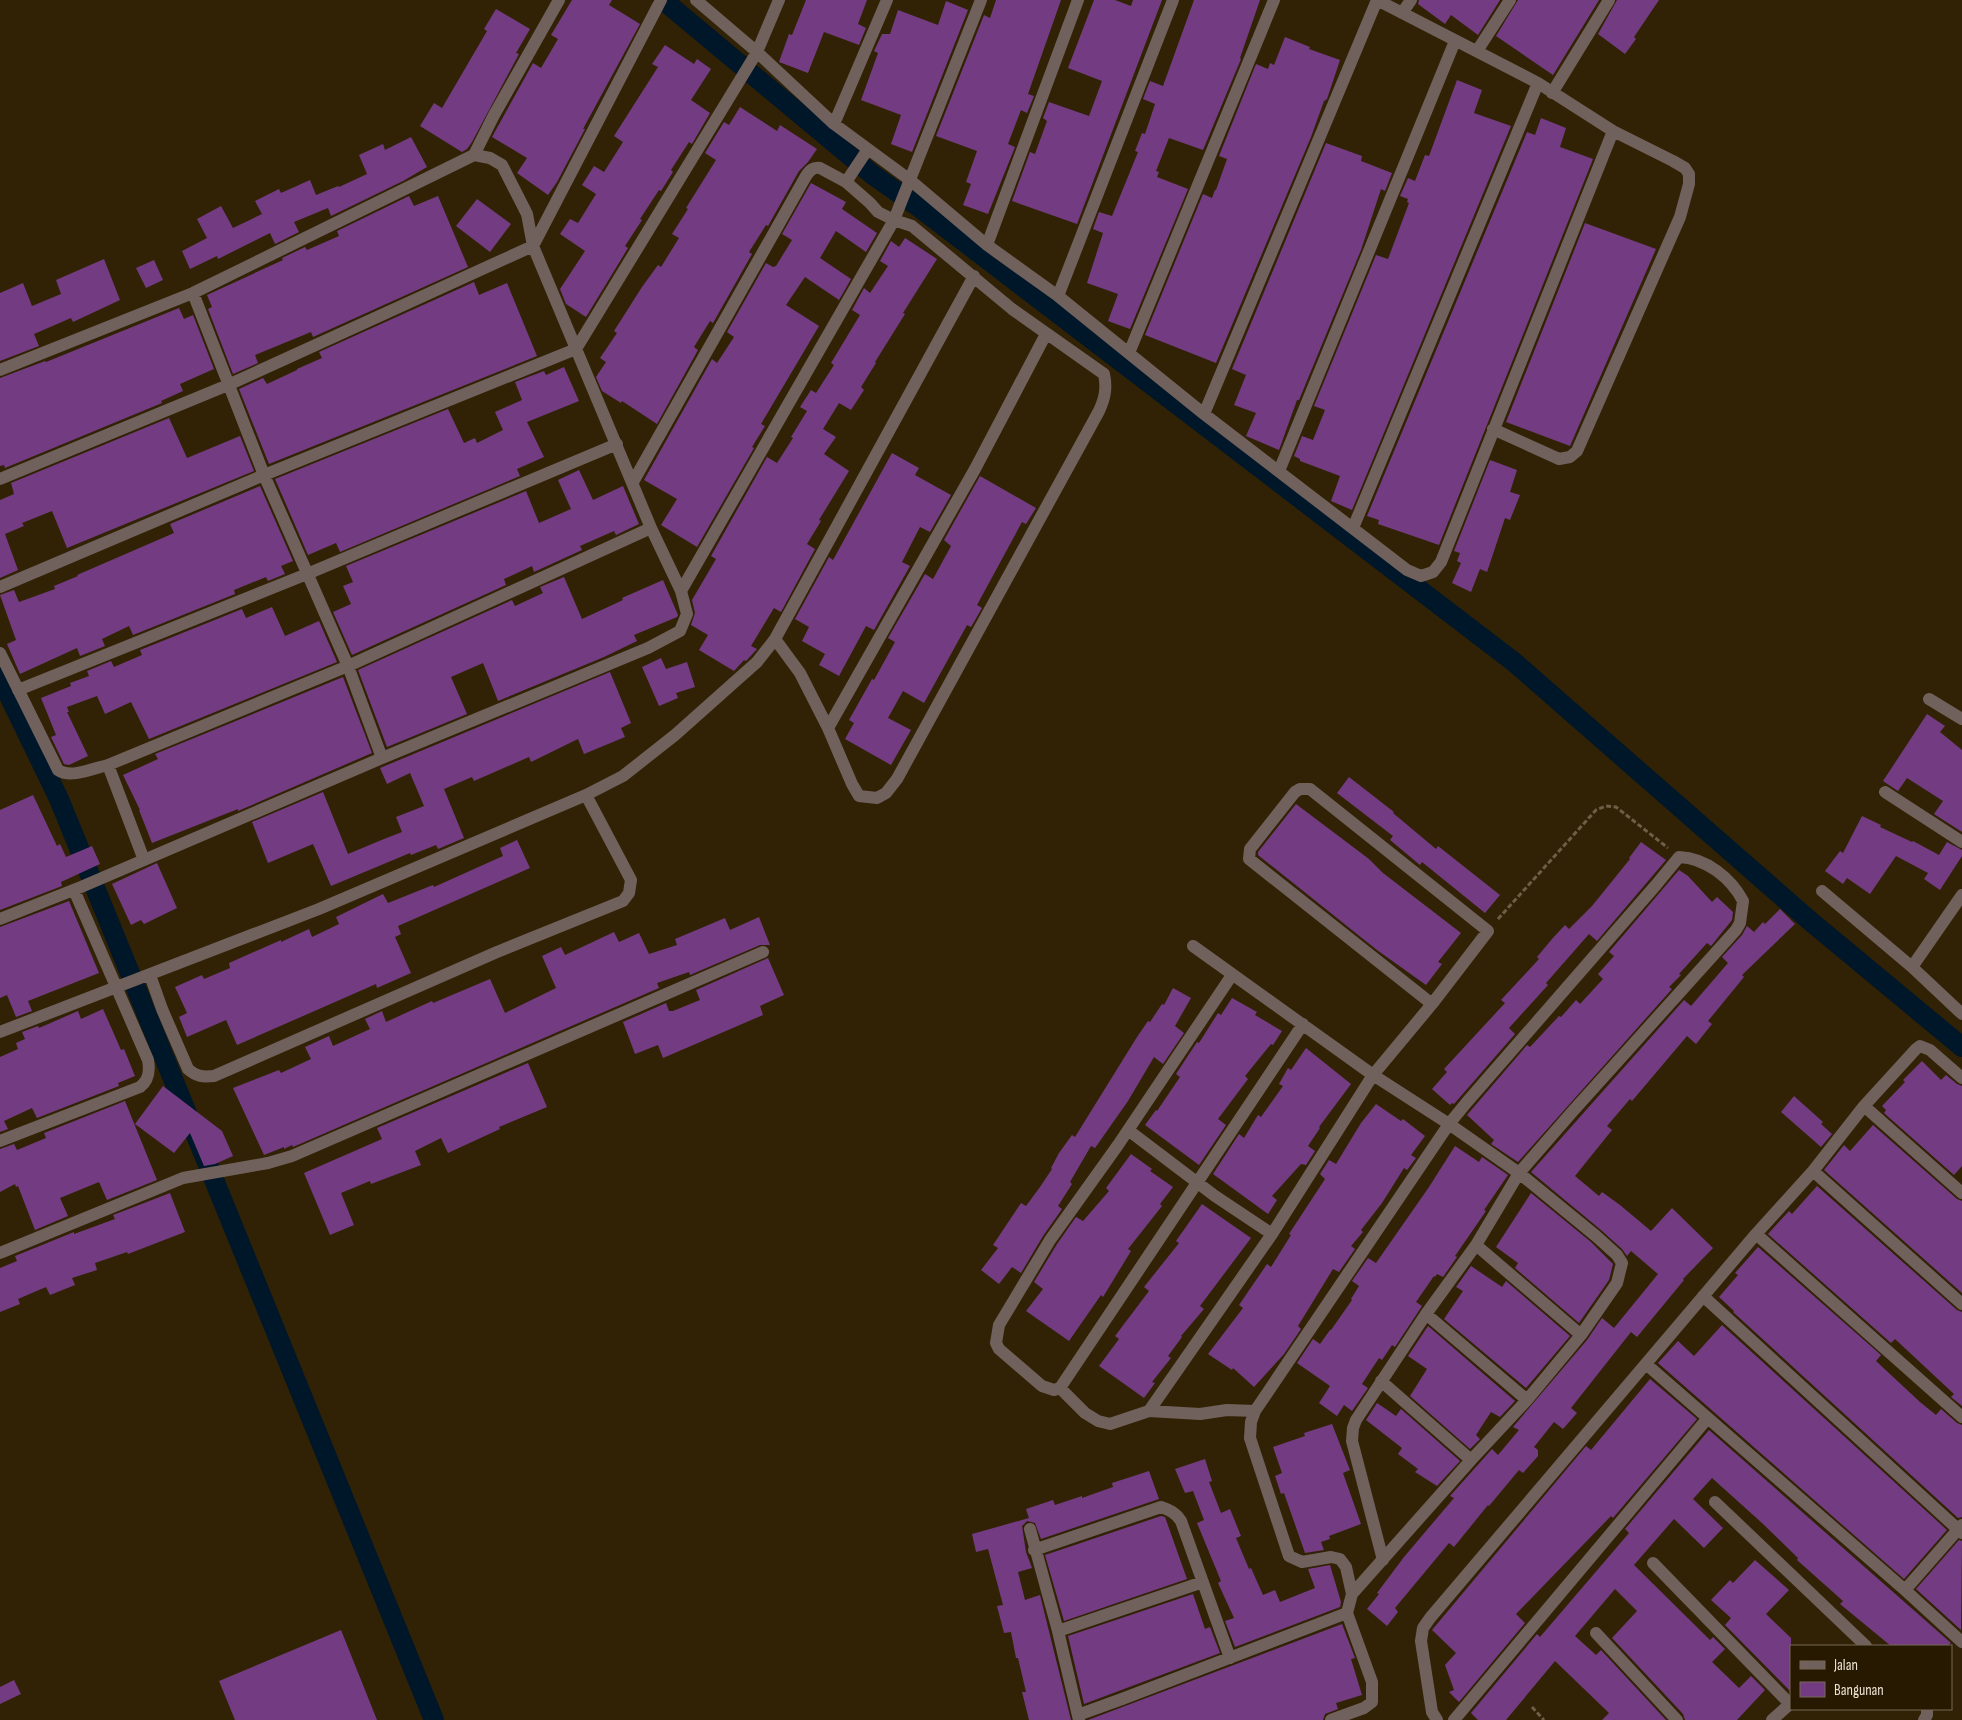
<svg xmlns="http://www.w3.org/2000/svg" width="1962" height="1720" viewBox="0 0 1962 1720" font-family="'Sofia Sans Condensed',sans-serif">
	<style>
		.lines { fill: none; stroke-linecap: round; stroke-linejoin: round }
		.canal { stroke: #001629; stroke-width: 20 }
		.building { fill: #733c82 }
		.path { stroke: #6c5f46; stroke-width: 3; stroke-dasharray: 5 2.5; stroke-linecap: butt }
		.minor { stroke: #71615d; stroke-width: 12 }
	</style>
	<rect width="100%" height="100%" fill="#312205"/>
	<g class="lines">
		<path class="canal" d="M663,0L873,175L920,208L1514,662L1809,920L1962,1047
			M0,677L59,799L434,1720"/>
	</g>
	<path class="building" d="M572,0H612L609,5L640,24L583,129H585L557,182L548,195L517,173L527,158L492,137L533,63L541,68L558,39L551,35Z
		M806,0H867L858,24L866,28L859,45L824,32L808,73L779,62L789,34L792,35Z
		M996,0H1061L1028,94L1034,96L1027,113L1021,110L1008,144L1015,147L988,214L963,205L971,184L966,182L977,151L936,136L984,15L990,18Z
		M1094,0H1115L1131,6L1133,0H1162L1077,224L1012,201L1030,152L1035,154L1047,121L1043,118L1049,102L1089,116L1102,81L1068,68Z
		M1194,0H1260L1240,58L1241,59L1203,150L1169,138L1156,171L1159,172L1157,177L1188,189L1130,329L1108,321L1118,294L1087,283L1103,233L1093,229L1099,212L1112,216L1138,152L1135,151L1142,133L1145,134L1155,104L1143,99L1150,81L1163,86Z
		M1419,0H1500L1478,35L1451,15L1445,24L1418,4Z
		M1518,0H1599L1553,75L1496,36Z
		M1617,0H1659L1634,37L1636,39L1625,54L1598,34Z
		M946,1L968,10L912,152L891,144L901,115L861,100L878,53L874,51L882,34H890L898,10L938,25Z
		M496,9L530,29L516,53L519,54L472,142L467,149L462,152L420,126L434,103L442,108L487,31L484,29Z
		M1285,37L1310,47L1309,49L1340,60L1327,99L1324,101L1311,137L1216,363L1145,335L1203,194L1212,198L1215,190H1216L1227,159L1219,156L1256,64L1268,69L1270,63L1274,65Z
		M665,45L694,64L697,59L711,69L691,100L710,113L692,144L689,142L671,170L673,172L661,191L659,190L640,219L642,220L625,246L628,248L586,317L566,304L560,289L585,251L560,234L570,219L578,223L596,194L582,185L594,166L604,172L623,142L614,136L658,67L652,64Z
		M1457,80L1482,90L1474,113L1511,126L1352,510L1331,501L1340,476L1300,461V459L1294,456L1302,436L1313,440L1325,410L1314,406L1376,255L1388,259L1409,203L1407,202L1408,199L1400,196L1408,178L1415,181L1425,155L1429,156Z
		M740,107L777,131L780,125L817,149L808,162L799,171L768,226L766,225L749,252L752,254L713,323L710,321L694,347L698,350L657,424L622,401L621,403L602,391L596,377L606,362L600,358L617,333L614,331L642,287L658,265L661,267L679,238L672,234L688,209L686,208L716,160L705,153L724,122L729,125Z
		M1541,118L1566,128L1560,147L1593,159L1439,545L1378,524L1379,520L1367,516L1527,132L1535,135Z
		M411,137L427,167L403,181L331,216L328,208L294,222L299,232L275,244L270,233L218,259L217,256L190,269L182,251L207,238L197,219L221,206L233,228L262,214L255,201L279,189L281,193L310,180L316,195L338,186L339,187L367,174L359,155L383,144L385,150Z
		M1326,143L1362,156L1361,161L1392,173L1385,191L1381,189L1361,250L1299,400H1297L1279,450L1246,436L1256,413L1234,405L1246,375L1232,369Z
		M811,183L846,202L842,209L877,233L866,252L836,231L820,258L851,279L839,300L805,277L786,305L819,326L761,424L765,426L752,447L754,448L697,547L661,525L677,499L644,480L712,359L717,363L734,337L727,332L766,263L773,267L776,266L792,240L782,234Z
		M409,196L414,206L438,196L468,267L313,337L311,332L255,355L258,363L233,374L208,309L212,307L207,295L283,260L282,258L305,247L307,250L339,236L337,231Z
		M477,199L511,224L490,252L456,226Z
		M1585,223L1656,249L1570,446L1506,422Z
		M905,238L937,259L903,313L905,314L875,362L876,363L861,387L864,390L851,410L839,403L823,429L836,437L824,454L849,471L819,520L821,521L807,544L815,549L781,612L774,608L751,646L757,649L746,661L744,660L734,671L699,650L708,635L691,625L695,613L692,600L716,559L711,556L767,457L777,463L793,438L791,437L807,411L800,407L811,390L816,393L834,365L831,363L860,315L852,310L864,288L870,293L888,266L880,261L891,241L899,247Z
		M104,259L120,300L73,322L71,318L34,334L39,346L0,361V293L23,283L32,306L61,294L56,280Z
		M154,260L163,280L146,288L136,268Z
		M474,282L479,295L507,283L537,356L269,464L239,389L263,378L267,384L297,370V369L322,358L319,352Z
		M179,308L184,319L193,315L214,369L180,384L183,391L161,401L162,403L5,468L4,465L0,466V378L45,361L46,362Z
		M564,367L579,401L527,422L544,457L517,469L520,476L340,552L336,543L308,555L275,479L448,409L464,443L475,438L477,443L503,430L495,412L522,400L515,382L544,371L546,375Z
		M169,418L187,458L240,436L254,471L67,548L52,511L22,523L24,526L5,534L18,570L0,578V500L14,494L11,483Z
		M892,453L919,468L915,475L951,495L930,532L920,527L902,562L910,566L874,630L866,626L839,676L819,665L825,654L802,641L809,627L795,619L829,557L833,560Z
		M1490,460L1517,470L1510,492L1520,495L1510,520L1505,518L1487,572L1480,569L1471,592L1452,583L1461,563L1457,561L1460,553L1454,551Z
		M579,470L593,500L623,486L639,524L616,535L614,531L580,546L582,550L534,572L532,566L504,579L506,585L352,655L333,612L351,604L343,586L353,582L346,566L526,491L539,523L571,509L558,480Z
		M980,476L1036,508L1026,524L1022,522L977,605L982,608L971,627L967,625L924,703L903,691L888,718L911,730L891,765L845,739L854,723L849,720L872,679L874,680L895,642L888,638L925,574L933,579L951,546L944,540Z
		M260,486L293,561L281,566L285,574L268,581L266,577L234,590L235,594L133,635L129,626L102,639L105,646L80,656L77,648L20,674L7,644L16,640L0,595L14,590L19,602L55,589L54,586L78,576L77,575L174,533L170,524Z
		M564,577L582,619L623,600L622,598L663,580L678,615L677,617L634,635L637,641L604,657L498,701L483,663L451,677L467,714L387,747L358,670L512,600L515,606L543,593L540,587Z
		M272,607L285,636L319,621L337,662L149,739L131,702L105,714L97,696L67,707L69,712H67L88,756L69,765L64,764L51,737L56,735L41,698L71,686L70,683L89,676L87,671L111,661L114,667L142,655L140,650L242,609L246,618Z
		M661,658L666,669L687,662L695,687L676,693L678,698L659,706L642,667Z
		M610,672L631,723L621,728L625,737L584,754L578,739L531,762L529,757L474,781L472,777L444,789L464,838L438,849L436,845L411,855L410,853L331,886L313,844L268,863L252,822L323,792L348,854L384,839L402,832L396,817L424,806L410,773L387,784L380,768Z
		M343,677L372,753L238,811V809L152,843L139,810H140L123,775L158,759L155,754Z
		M1927,714L1945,726L1940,732L1962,750V832L1934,814L1943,801L1907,778L1898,791L1883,781Z
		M1349,777L1394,812L1393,813L1436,849L1438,846L1500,895L1485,913L1422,862L1420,865L1390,840L1393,836L1337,793Z
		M33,795L57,846L60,844L66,857L92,846L100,864L61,882L62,886L0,910V810Z
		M1296,804L1369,859L1383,873L1461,933L1438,962L1442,964L1426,985L1377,950L1258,855V852Z
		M1862,816L1881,825L1880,827L1912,842L1913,841L1939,855L1947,842L1962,850V856L1940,890L1924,879L1928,873L1896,856L1870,894L1847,878L1843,884L1825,871L1840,851L1843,853Z
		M517,840L530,868L398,926L401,934L395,937L411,973L377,988L376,984L237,1045L226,1020L187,1037L179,1017L187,1013L175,987L202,975L204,979L230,968L229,963L281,940V942L309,929L312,937L339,924L336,917L383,894L388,903L433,885L434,887L503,856L500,848Z
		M1641,842L1666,860L1597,941L1589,934L1546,983L1548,985L1509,1028L1515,1034L1454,1104L1452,1103L1450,1105L1432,1089L1447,1072L1444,1069L1505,1003L1501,1000L1539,959L1537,957L1552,939L1565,925L1569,929L1592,906L1630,859L1629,858Z
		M157,863L177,908L144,924L141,920L131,925L112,884Z
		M1679,870L1688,876L1712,902L1717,897L1733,912L1732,920L1711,946L1707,943L1679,974L1681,975L1669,987L1672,989L1518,1162L1491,1144L1494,1140L1467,1115L1527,1045L1530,1047L1559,1016L1561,1017L1576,1000L1580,1004L1603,979L1598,974L1614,956L1609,952Z
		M69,901L99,973L28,1001L32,1011L16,1017L7,995L0,998V927Z
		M1780,909L1795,924L1742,975L1744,977L1708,1021L1712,1024L1696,1044L1687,1036L1632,1101L1630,1099L1607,1126L1612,1130L1575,1176L1599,1196L1602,1192L1620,1205L1651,1231L1672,1208L1713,1248L1683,1279L1684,1280L1637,1337L1631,1332L1571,1408L1577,1413L1563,1429L1554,1422L1534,1447L1538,1450V1456L1523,1473L1519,1470L1489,1506L1488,1505L1454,1547L1449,1543L1395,1608L1398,1612L1387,1626L1367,1609L1379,1594L1377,1593L1404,1557L1454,1498L1450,1496L1492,1449L1498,1455L1519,1430L1513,1427L1587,1340L1602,1318L1614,1328L1658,1274L1631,1251L1627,1256L1622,1249L1601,1230L1531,1172L1684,1000L1691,1006L1728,963L1722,957L1742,935L1747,926L1754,932L1763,922L1765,924Z
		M759,917L770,945H760L690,975L689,972L657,983L659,988L293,1147L292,1145L284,1149V1147L264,1155L233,1088L279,1070L281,1073L311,1059L305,1047L329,1036L333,1046L370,1029L365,1019L382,1011L386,1022L432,1001L433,1003L490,979L505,1013L556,988L542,956L561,947L565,955L614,932L619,942L639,933L649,954L677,945L675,939L725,918L730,930Z
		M768,958L784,995L760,1006L763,1015L663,1058L658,1045L635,1054L623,1022L666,1003L669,1011H673L700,1000L696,990Z
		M1173,988L1191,998L1175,1026L1184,1033L1163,1064L1154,1057L1128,1101L1095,1148L1091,1146L1070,1182L1072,1184L1058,1206L1062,1209L1043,1236L1021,1273L1012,1267L999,1284L981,1270L998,1248L993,1245L1021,1203L1026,1206L1040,1187L1052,1169L1051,1168L1059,1153L1072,1135L1075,1137L1137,1037L1148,1021L1150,1022L1162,1004L1164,1005Z
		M1232,998L1257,1012L1255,1015L1282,1031L1273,1045L1271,1044L1245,1076L1248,1079L1218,1119L1226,1125L1199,1165L1145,1125L1156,1110L1157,1111L1180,1077L1176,1074L1197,1042L1199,1043L1218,1013L1221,1015Z
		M103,1009L121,1050L124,1049L135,1076L118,1083L119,1086L37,1118L32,1108L4,1121L8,1129L0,1132V1057L18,1049L16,1043L25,1039L22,1032L38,1026L39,1028L78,1011L81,1019Z
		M1306,1048L1351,1084L1319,1127L1320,1128L1308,1146L1315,1151L1306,1165L1301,1164L1272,1196L1277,1200L1268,1214L1213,1174L1239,1134L1244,1138L1258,1115L1261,1117L1283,1086L1279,1084L1288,1068L1291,1070Z
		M1922,1061L1941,1080L1946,1075L1957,1084L1962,1086V1166L1954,1175L1884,1113L1886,1110L1882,1106L1905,1082L1903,1080Z
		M528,1063L547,1107L499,1127L500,1129L448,1153L441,1138L415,1151L421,1165L371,1184L370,1181L341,1193L354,1225L330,1235L304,1173L382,1139L377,1128Z
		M163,1086L222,1131L233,1156L215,1164L204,1166L190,1133L174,1153L135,1124Z
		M1794,1096L1823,1122L1821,1124L1832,1134L1821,1147L1781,1112Z
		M125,1101L157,1180L107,1200L99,1182L60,1198L68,1216L35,1230L18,1186L16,1187L15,1184L0,1192V1149L14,1144L17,1150L46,1138L44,1133Z
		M1376,1104L1401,1121L1403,1119L1425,1136L1411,1155L1416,1158L1407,1170L1404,1168L1382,1203L1361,1230L1363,1232L1351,1246L1355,1249L1339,1272L1333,1269L1298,1326L1301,1329L1284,1354L1254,1387L1233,1368L1232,1370L1208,1354L1243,1308L1239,1305L1267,1264L1271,1267L1291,1235L1289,1234L1325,1179L1320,1174L1329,1160L1336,1164L1361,1123Z
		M1873,1125L1957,1199L1962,1201V1293L1824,1170L1844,1145L1850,1151Z
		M1455,1146L1479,1162L1482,1157L1508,1175L1484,1210L1486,1211L1455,1256L1457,1257L1443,1277L1437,1274L1435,1277L1434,1276L1416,1302L1422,1306L1395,1347L1392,1345L1382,1360L1379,1358L1362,1384L1368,1388L1352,1411L1344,1405L1337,1416L1319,1403L1330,1386L1297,1363L1313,1339L1320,1344L1330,1330H1331L1352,1300L1351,1299L1359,1286L1352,1281L1368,1258L1376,1263L1429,1187Z
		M1131,1154L1152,1169L1150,1171L1173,1187L1160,1204L1162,1206L1128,1249L1131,1251L1103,1297L1101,1295L1069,1341L1026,1311L1043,1289L1034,1282L1057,1244L1076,1217L1083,1221L1109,1191L1106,1188Z
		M1817,1186L1957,1310L1962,1312V1406L1951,1397L1954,1394L1895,1339L1891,1343L1768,1234L1789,1211L1792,1214Z
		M170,1193L185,1232L128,1254L127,1252L95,1263L97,1270L72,1278L75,1285L50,1295L46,1287L18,1299L20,1304L0,1312V1268L17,1261L15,1256L74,1232V1234L115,1219L113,1215Z
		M1531,1193L1591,1242L1613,1264L1609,1280L1579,1323L1515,1268L1518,1263L1496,1247Z
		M1202,1204L1251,1238L1200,1306L1204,1309L1181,1336L1182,1337L1168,1356L1171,1358L1152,1382L1155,1383L1144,1398L1099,1366L1119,1339L1115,1336L1149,1291L1144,1287L1179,1243L1176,1241Z
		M1758,1247L1881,1355L1876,1361L1920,1402L1936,1415L1941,1409L1957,1423L1962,1425V1517L1958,1518L1733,1312L1734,1311L1719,1297L1738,1275L1735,1273Z
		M1471,1266L1502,1287L1506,1281L1570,1336L1526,1388L1444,1319L1463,1291L1456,1287Z
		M1722,1325L1947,1530L1904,1579L1658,1363L1678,1341L1694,1356Z
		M1428,1326L1515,1401L1500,1417L1491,1412L1476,1435L1480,1439L1470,1449L1410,1396L1427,1369L1408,1356Z
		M1650,1379L1697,1419L1613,1518L1611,1516L1516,1614L1525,1623L1459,1702L1449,1692L1454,1690L1445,1665L1456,1653L1432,1630L1586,1446L1591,1450Z
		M1377,1403L1396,1416L1401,1409L1460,1461L1437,1486L1415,1472L1418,1469L1398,1454L1402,1448L1366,1420Z
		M1332,1424L1350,1470L1343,1473L1361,1524L1329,1536L1330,1539L1321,1542L1324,1550L1305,1553L1284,1493L1281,1494L1275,1476L1282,1473L1273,1447L1305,1436L1304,1433Z
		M1709,1430L1951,1643L1947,1646H1891L1840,1604L1843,1601L1797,1560L1798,1558L1762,1523L1712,1478L1693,1499L1723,1528L1704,1548L1674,1519L1634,1565L1710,1640L1713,1637L1725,1649L1712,1662L1739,1688L1751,1676L1765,1690L1737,1720H1685L1683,1714L1612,1638L1637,1611L1615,1589L1575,1636L1596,1655L1601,1650L1666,1720H1602L1609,1713L1555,1661L1506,1720H1478L1471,1713L1537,1634L1540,1637L1629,1533L1625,1529Z
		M1205,1459L1212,1481L1209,1482L1221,1513L1230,1509L1241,1536L1236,1538L1249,1569L1251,1568L1263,1595L1275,1590L1280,1602L1315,1588L1308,1569L1330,1565L1341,1602L1340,1607L1235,1647L1225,1621L1234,1618L1218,1583L1221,1581L1197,1523L1204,1520L1193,1491L1185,1493L1175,1469Z
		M1149,1471L1159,1499L1041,1539L1035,1523L1027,1521L1022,1526L1026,1552L1032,1568L1018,1572L1025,1600L1040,1595L1071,1720H1029L1022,1692H1026L1018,1658H1016L1011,1632L1004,1633L997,1606L1003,1605L988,1549L976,1552L972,1534L1029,1518L1026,1509L1053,1500L1055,1505L1082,1496V1498L1113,1487L1112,1483Z
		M1161,1516L1165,1517L1187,1579L1064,1621L1045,1555Z
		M1959,1540L1962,1541L1961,1630L1916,1589Z
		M1755,1560L1789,1590L1766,1614L1791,1638V1692L1725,1625L1731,1618L1711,1600L1730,1580L1733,1583Z
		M1193,1594L1205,1629L1210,1627L1220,1653L1084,1704L1068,1636Z
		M1342,1624L1355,1658L1351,1659L1362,1695L1336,1703L1338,1709L1325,1714L1323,1720H1088Z
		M341,1630L377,1720H235L219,1681Z
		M14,1680L21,1694L0,1704V1687Z"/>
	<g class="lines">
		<path class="path" d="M1498,919L1596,810L1606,806L1616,807L1668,848
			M1532,1707L1544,1720"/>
		<path class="minor" d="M696,0L757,52L834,124L910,180L987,245L1058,296L1204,414L1407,570L1421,576L1433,572L1441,562L1613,131
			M1377,0L1538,83L1613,131L1673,161L1685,168L1689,174V184L1680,217L1577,451L1570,457L1559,459L1493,429
			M1402,13L1411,0
			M1477,51L1510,0
			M1552,93L1609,0
			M834,124L887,0
			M846,182L868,149
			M987,245L1078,0
			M193,293L264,475L348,666L382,758
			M1058,296L1173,0
			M1129,353L1274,0
			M0,370L193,293L474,155
			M1204,414L1377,0
			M1279,471L1455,41
			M0,479L228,385L533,246L661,0
			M633,482L806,176C810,170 813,167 820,168L846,182L870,203L878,212L894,220L912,226L1012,309L1104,374C1107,388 1105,398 1099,411L897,779L886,793L877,798L859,796L852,784L828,728L800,673L775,639
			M1353,528L1538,83
			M0,587L264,475L576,349L757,52L779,0
			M681,591L894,220L981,0
			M0,653L58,770C71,779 94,768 108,765L348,666L651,528
			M18,690L307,574L617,444
			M1929,699L1962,719
			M828,728L975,469L1046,334
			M108,765L144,860
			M1885,792L1962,842
			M1822,891L1912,967
			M1962,895L1912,967L1962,1014
			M0,919L81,887L382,758L648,648L680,631L687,614L681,591L651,528L533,246L527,214L502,165L490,158L474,155L494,115L559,0
			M1193,946L1373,1075L1449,1124L1519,1173L1596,1236L1617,1255L1622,1263L1617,1283L1581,1335L1527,1400L1471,1460L1352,1594L1347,1613L1372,1682V1702L1364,1708L1331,1720
			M150,975L162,1009L188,1069C197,1077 203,1077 214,1076L497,952L623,901L629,893L631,880L586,795
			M1232,975L1118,1145L1050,1240L999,1325L996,1343L999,1349L1042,1386L1054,1390L1060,1388L1303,1024
			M0,1032L319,909L586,795L623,776L675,735L757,662L775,639L974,276
			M1864,1106L1962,1193
			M1128,1130L1215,1196L1272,1234
			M0,1141L140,1087C149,1080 150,1071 148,1060L74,890
			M1813,1171L1962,1304
			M1756,1234L1962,1417
			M1476,1245L1581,1335
			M0,1253L183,1178L268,1163L292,1156L763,952
			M1703,1296L1962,1533
			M1426,1314L1527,1400
			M1646,1364L1905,1590L1962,1642
			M1381,1381L1471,1460
			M1060,1388L1085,1413L1098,1421L1110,1424L1149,1411L1200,1414L1227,1410L1255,1411
			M1149,1411L1272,1234L1373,1075L1432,1004L1488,931L1310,789H1300L1295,792L1250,849L1249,859L1432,1004
			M1715,1502L1866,1646
			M1030,1529L1058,1631L1079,1720
			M1034,1550L1161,1507C1170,1510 1176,1513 1181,1521L1230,1658
			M1653,1563L1790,1704
			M1905,1590L1962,1525
			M1352,1594L1346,1567L1340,1559L1331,1557L1302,1562L1289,1556L1250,1438L1251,1422L1255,1411L1449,1124L1467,1102L1656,885L1679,857C1706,858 1731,878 1743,901L1740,923L1736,930L1573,1111L1519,1173L1476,1245L1426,1314L1356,1420L1353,1428L1352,1441L1383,1560
			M1058,1631L1203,1582
			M1596,1633L1677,1720
			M1078,1715L1122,1699L1347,1613
			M1437,1720L1432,1712L1421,1641L1423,1628L1430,1618L1756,1234L1813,1171L1864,1106L1916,1049L1920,1046L1930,1050L1962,1078
			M1454,1720L1707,1419
			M1772,1720L1791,1703
			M1924,1720L1927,1715V1709"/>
	</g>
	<rect x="1790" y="1645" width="162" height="65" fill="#271800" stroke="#766955"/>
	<rect x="1800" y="1661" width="25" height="8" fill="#71615d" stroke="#766955"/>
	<text x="1834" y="1670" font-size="15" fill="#ede3d4">Jalan</text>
	<rect x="1800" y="1682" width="25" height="15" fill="#733c82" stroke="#766955"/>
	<text x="1834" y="1695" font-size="15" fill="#ede3d4">Bangunan</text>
</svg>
